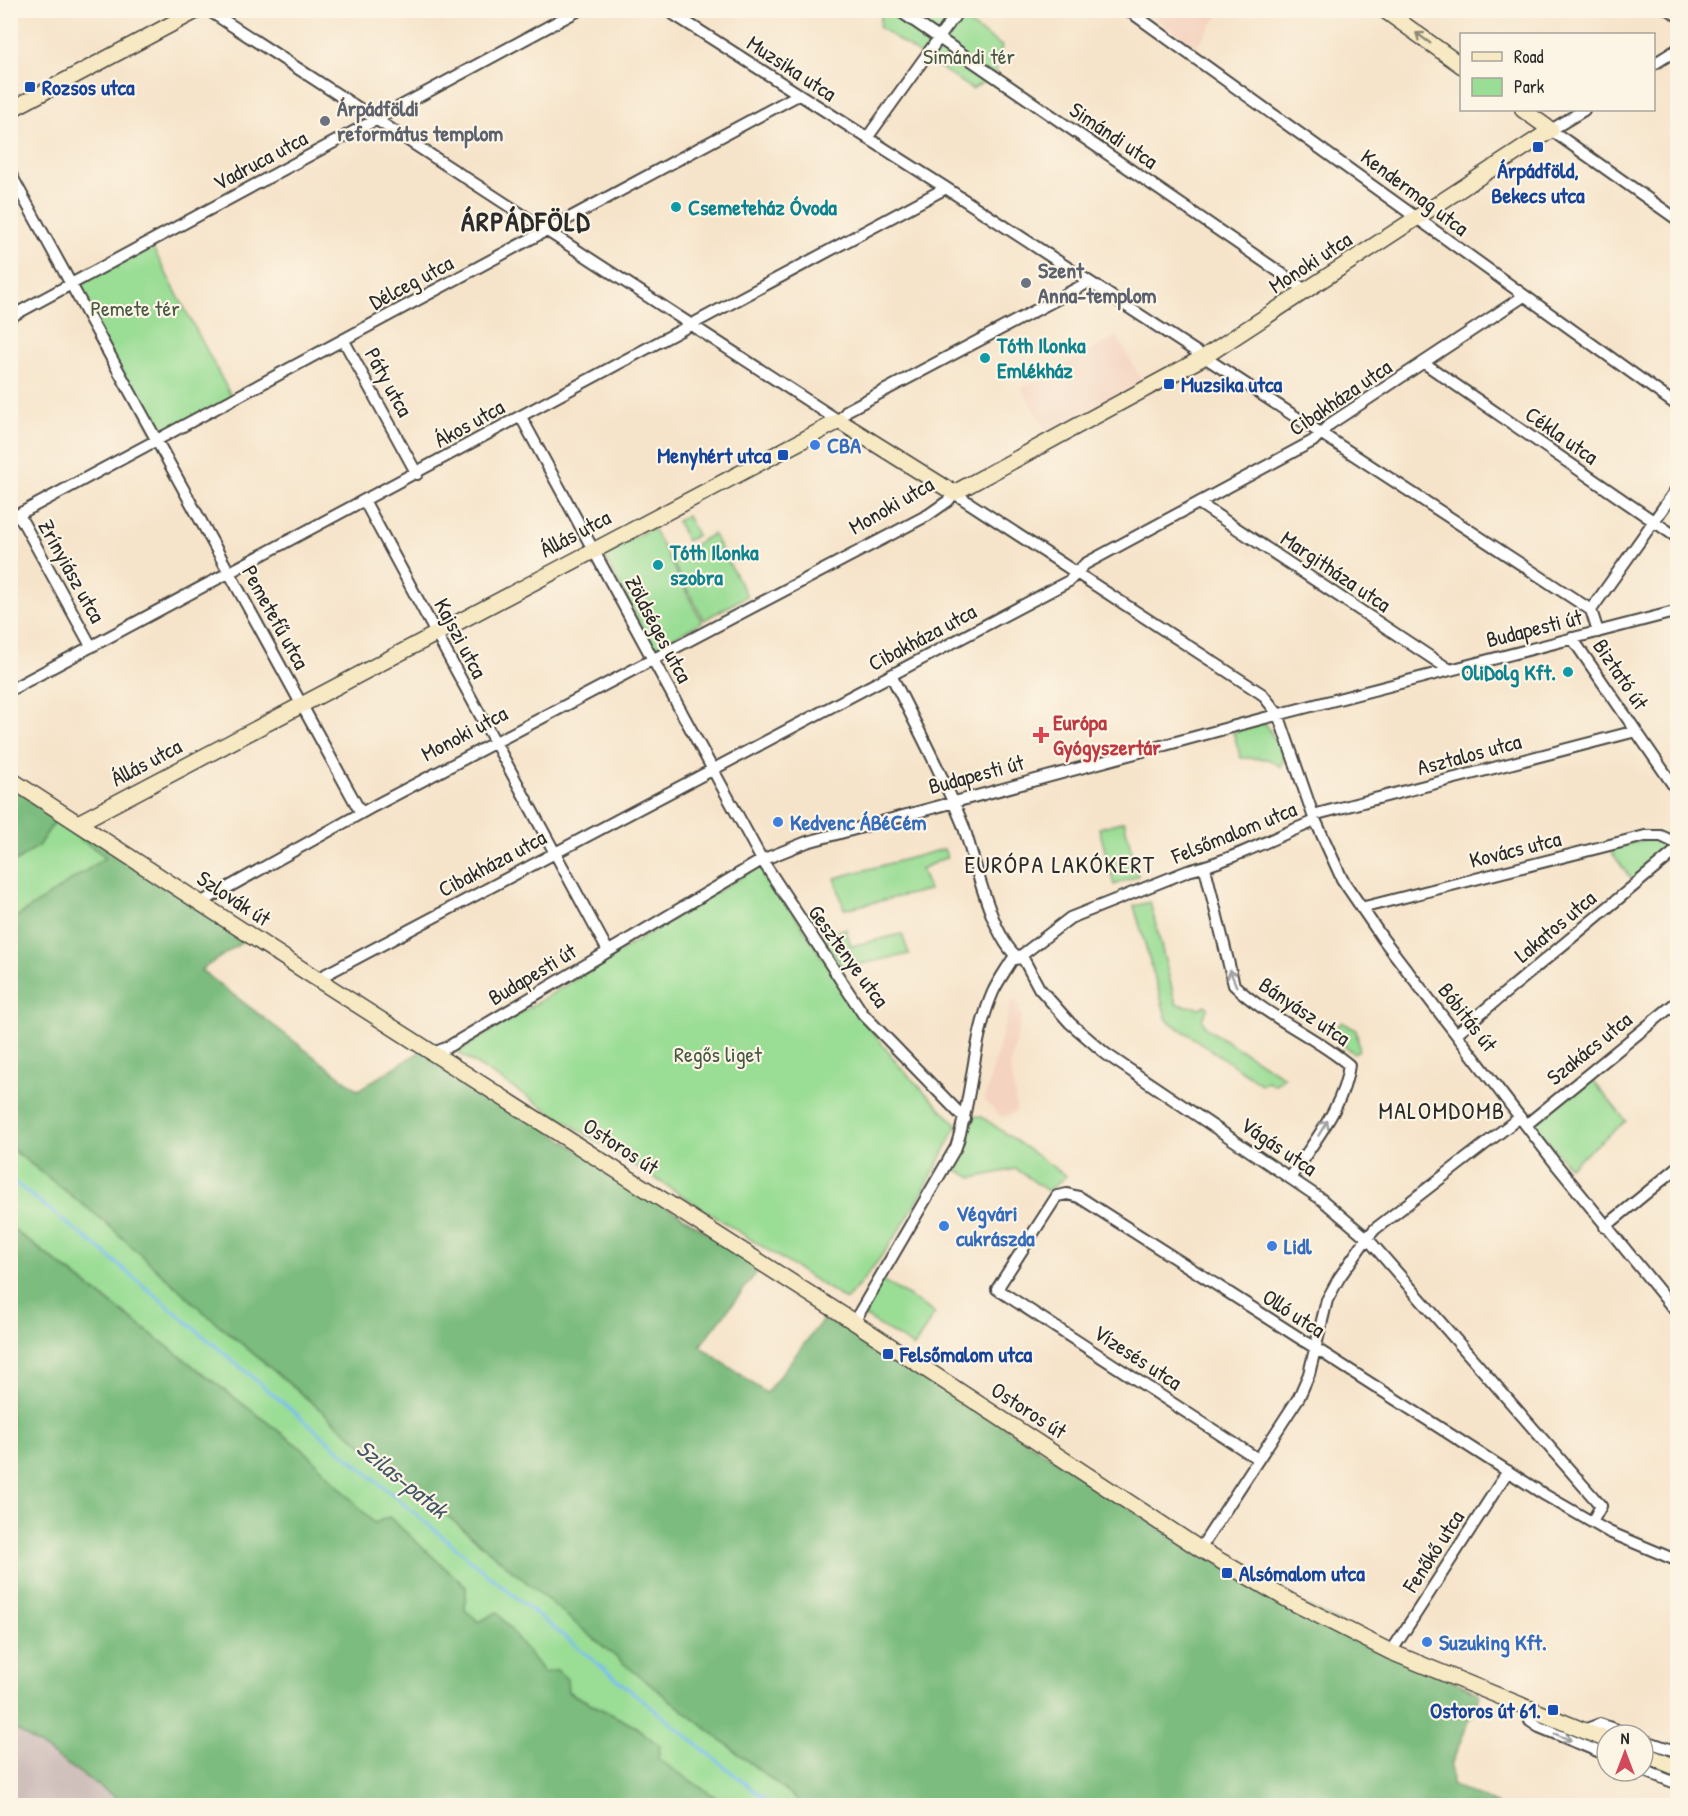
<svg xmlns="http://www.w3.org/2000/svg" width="1688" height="1816" viewBox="0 0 1688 1816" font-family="'Patrick Hand',sans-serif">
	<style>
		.built { fill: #f4d3c0 }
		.industrial { fill: #d0c0bc }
		.green { fill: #9add94; stroke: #628460; stroke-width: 1.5 }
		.forest { fill: #7bbc7e; stroke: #537454; stroke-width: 1.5 }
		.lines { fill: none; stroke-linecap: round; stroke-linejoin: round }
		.stream { stroke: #7abef1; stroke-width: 3 }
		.street-casing { stroke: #494743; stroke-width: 14 }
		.secondary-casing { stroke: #494743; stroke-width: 18 }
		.street { stroke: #fff; stroke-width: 10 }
		.secondary { stroke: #f6e9c3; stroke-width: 15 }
		.oneway { stroke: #908a77 }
		.oneway2 { stroke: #a0a0a0 }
		.transit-dot { fill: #1a4fb4; stroke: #fcf5e5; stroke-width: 2 }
		.worship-dot { fill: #6b7280; stroke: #fcf5e5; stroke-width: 2 }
		.culture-dot { fill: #0f9aa8; stroke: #fcf5e5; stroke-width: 2 }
		.shop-dot { fill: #3f7fe0; stroke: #fcf5e5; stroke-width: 2 }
		.health-dot { fill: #e0444e; stroke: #fcf5e5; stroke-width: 2 }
		.labels { text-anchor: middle; stroke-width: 4.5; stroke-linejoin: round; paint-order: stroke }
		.park-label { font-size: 22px; fill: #475845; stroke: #fcf5e5 }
		.street-label { font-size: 22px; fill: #2b2b2b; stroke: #fcf5e5 }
		.transit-label { font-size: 22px; font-weight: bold; fill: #164399; stroke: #fcf5e5; text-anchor: start }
		.worship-label { font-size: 22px; font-weight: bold; fill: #5b616d; stroke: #fcf5e5; text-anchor: start }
		.culture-label { font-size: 22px; font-weight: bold; fill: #0d838f; stroke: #fcf5e5; text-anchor: start }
		.shop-label { font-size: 22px; font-weight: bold; fill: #366cbe; stroke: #fcf5e5; text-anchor: start }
		.health-label { font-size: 22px; font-weight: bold; fill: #be3a42; stroke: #fcf5e5; text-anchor: start }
		.neighbourhood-label { font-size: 24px; letter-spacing: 1.5px; fill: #2b2b2b; stroke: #fcf5e5 }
		.water-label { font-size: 24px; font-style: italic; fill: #435766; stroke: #fcf5e5 }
		.district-label { font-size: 28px; font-weight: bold; letter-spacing: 1.5px; fill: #2b2b2b; stroke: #fcf5e5 }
	</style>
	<rect width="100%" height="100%" fill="#fcf5e5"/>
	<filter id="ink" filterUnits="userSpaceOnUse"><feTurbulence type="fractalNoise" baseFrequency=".0167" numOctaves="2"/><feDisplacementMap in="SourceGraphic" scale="12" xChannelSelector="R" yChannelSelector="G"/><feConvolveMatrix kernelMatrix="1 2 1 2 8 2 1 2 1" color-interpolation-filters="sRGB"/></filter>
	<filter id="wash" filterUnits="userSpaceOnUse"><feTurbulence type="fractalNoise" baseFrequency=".008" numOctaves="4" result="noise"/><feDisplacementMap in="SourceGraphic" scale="24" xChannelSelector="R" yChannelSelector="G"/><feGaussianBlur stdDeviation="1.35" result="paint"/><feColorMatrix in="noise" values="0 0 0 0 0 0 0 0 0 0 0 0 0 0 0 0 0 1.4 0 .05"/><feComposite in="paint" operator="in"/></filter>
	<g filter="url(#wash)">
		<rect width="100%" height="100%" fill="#f6e4ca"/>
		<path class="built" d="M1145,11H1222L1196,47Z
			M1117,336L1143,382L1048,435L1022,388Z
			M1012,999L1021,1007L1018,1010L1022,1015L1010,1066L1017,1111L1003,1118L984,1101Z"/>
		<path class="industrial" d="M11,1726L127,1805H11Z"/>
		<path class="green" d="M882,11H949L1002,46L994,76L972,89L879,27Z
			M149,241L233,400L157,441L72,283Z
			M687,516L697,535L687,541L677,521Z
			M653,528L702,622L653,649L602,552Z
			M713,534L747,596L704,620L670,558Z
			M1265,723L1285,756L1281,767L1268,759L1241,758L1233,732Z
			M55,821L106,857L11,921V865L38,846Z
			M1124,821L1138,876L1114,885L1099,828Z
			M1650,838L1666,843L1668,852L1632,880L1609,849Z
			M944,849L947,857L921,869L929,890L844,909L835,878Z
			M762,864L860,1016L901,1068L957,1125C928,1187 892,1249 846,1300L457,1052Z
			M1150,902L1176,1004L1200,1008L1205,1005L1208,1008L1202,1019L1206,1028L1284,1077L1274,1085L1267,1081L1261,1084L1167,1020L1134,906Z
			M846,929L851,946L902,934L909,954L842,968L820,935Z
			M1342,1022L1356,1030L1359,1046L1358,1051L1353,1053C1342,1043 1324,1035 1342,1022Z
			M1590,1077L1626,1121L1569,1167L1533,1124Z
			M974,1116L982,1117L1066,1176L1048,1191L1016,1169L972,1178L949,1166Z
			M10,1148L104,1221L206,1314L628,1667L804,1805H727L657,1759L636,1727L567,1691L544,1673L497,1613L479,1622L465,1610L466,1587L389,1517L374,1524L306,1452L11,1227Z
			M882,1280L935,1313L914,1347L861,1314Z"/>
		<path class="forest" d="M10,784L247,939L201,970L358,1090L423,1050L761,1267L700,1346L766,1393L828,1313L1198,1552L1480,1694L1451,1765L1452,1785L1498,1805H804L628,1667L206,1314L104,1221L11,1148V921L106,857L55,821L38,846L11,865Z
			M10,1227L306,1452L374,1523L389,1517L466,1587L465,1610L479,1622L497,1612L544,1673L557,1670L567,1679L568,1692L636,1727L660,1746L658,1759L727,1805H127L11,1726Z"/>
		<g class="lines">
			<path class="stream" d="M10,1179L95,1245L486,1573L773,1806"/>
		</g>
	</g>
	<g filter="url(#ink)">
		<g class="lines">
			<g class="street-casing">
				<path id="street" d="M208,10L839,421L848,410L1089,282
					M667,10L946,188L1591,610
					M898,10L1307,291
					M1128,10L1678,406
					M1670,10L1678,16
					M1654,64L1678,49
					M1584,110L1551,130L1678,220
					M867,138L959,10
					M10,173L361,813
					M10,317L579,10
					M344,341L417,474
					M1424,363L1678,538
					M521,417L762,860L863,1014L965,1119
					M365,502L608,951
					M1200,504L1450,670
					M19,515L91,646
					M10,519L798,95
					M1598,632L1591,610L1678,487
					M1572,638L1678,792
					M891,675C916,725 942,773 963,825C973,852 994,952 1024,960L1039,988L1070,1023L1106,1054L1321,1199L1367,1238L1601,1506L1592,1522
					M10,690L946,188
					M1313,815L1636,731
					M1205,868L1234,985C1267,1017 1313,1035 1349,1065C1344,1107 1313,1142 1291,1177
					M200,903L374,806L928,515L948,501L954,493L1262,694L1278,714L1313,815L1342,879L1383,939L1555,1163L1678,1314
					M1361,908L1645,836H1661L1678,844
					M317,979L1069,581L1085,564L1313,441L1330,424L1524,296
					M1457,1033L1678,849
					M433,1053L446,1048L762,860L807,842L1261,719L1678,611
					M1526,1125L1678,1001
					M1605,1227L1678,1167
					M854,1322L956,1147C973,1097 972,1040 993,992C998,981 1006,970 1012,960L1018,958L1070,918L1188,871C1233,860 1272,838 1315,821
					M1258,1459L997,1289L1057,1196L1067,1194L1079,1197L1545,1495L1609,1532L1678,1561
					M1200,1549L1299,1397L1309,1374L1327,1300L1339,1278L1367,1238L1375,1229L1520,1117
					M1391,1652L1508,1471
					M1530,1709V1721L1539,1727L1607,1755
					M1584,1730L1600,1724L1630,1735
					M1643,1740L1678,1752
					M1643,1770L1678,1784"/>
			</g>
			<g class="secondary-casing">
				<path id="secondary" d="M1384,10L1462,66
					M10,110L198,10
					M10,779L317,979L854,1322L1200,1549L1290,1601L1391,1652L1607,1740
					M80,822L839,421L954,493L1204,357L1551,130L1523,110
					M1643,1754L1678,1768"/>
			</g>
			<use href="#street" class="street"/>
			<use href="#secondary" class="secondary"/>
		</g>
		<defs><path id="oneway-shaft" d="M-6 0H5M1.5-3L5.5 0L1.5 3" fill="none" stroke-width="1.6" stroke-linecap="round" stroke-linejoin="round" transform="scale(1.5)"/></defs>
		<use class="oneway" href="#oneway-shaft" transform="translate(1423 38) rotate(-144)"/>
		<g class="oneway2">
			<use href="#oneway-shaft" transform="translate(1233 978) rotate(-112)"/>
			<use href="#oneway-shaft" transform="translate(1323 1128) rotate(-59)"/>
			<use href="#oneway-shaft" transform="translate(1563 1737) rotate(22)"/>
		</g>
	</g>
	<g class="transit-dot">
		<rect x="24" y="81" width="12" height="12" rx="3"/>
		<rect x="1532" y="141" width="12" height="12" rx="3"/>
		<rect x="1163" y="378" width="12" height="12" rx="3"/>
		<rect x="777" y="449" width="12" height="12" rx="3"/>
		<rect x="882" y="1348" width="12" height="12" rx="3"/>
		<rect x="1221" y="1567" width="12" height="12" rx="3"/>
		<rect x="1547" y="1704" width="12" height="12" rx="3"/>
	</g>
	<g class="worship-dot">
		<circle cx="325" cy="121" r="6"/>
		<circle cx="1026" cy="283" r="6"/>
	</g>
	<g class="culture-dot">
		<circle cx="676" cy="207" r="6"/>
		<circle cx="985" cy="358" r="6"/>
		<circle cx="658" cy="565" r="6"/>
		<circle cx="1568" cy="672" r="6"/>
	</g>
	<g class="shop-dot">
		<circle cx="815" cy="445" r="6"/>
		<circle cx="778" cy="822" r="6"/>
		<circle cx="944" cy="1226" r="6"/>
		<circle cx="1272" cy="1246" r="6"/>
		<circle cx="1427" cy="1642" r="6"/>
	</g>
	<path class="health-dot" d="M1038 726h6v6h6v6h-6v6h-6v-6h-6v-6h6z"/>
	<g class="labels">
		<g class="park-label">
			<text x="969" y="64">Simándi tér</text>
			<text x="135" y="316">Pemete tér</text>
			<text x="718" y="1062">Regős liget</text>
		</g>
		<g class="street-label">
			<text transform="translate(792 68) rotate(33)" y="8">Muzsika utca</text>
			<text transform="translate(1114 135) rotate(34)" y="8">Simándi utca</text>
			<text transform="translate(260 160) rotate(-28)" y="8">Vadruca utca</text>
			<text transform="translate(1415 192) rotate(37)" y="8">Kendermag utca</text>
			<text transform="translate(1310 262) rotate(-33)" y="8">Monoki utca</text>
			<text transform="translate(411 282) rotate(-28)" y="8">Délceg utca</text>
			<text transform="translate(389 382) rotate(61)" y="8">Páty utca</text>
			<text transform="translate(1340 397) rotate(-34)" y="8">Cibakháza utca</text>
			<text transform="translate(469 423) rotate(-29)" y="8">Ákos utca</text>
			<text transform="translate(1562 435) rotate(35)" y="8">Cékla utca</text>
			<text transform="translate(891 505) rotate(-30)" y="8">Monoki utca</text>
			<text transform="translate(575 533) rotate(-28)" y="8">Állás utca</text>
			<text transform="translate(72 571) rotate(61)" y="8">Zrínyiász utca</text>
			<text transform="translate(1336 571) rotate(34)" y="8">Margitháza utca</text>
			<text transform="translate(276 617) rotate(61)" y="8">Pemetefű utca</text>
			<text transform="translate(1534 628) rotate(-14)" y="8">Budapesti út</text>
			<text transform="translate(659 629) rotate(62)" y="8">Zöldséges utca</text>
			<text transform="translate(922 637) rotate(-28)" y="8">Cibakháza utca</text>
			<text transform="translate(461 638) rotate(62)" y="8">Kajszi utca</text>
			<text transform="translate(1621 674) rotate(56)" y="8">Biztató út</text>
			<text transform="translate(464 733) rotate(-28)" y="8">Monoki utca</text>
			<text transform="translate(1469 754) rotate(-15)" y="8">Asztalos utca</text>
			<text transform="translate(146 762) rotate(-28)" y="8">Állás utca</text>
			<text transform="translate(976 774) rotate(-15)" y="8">Budapesti út</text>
			<text transform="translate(1234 832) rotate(-22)" y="8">Felsőmalom utca</text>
			<text transform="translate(1515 849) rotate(-14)" y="8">Kovács utca</text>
			<text transform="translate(492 863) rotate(-28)" y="8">Cibakháza utca</text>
			<text transform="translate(234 898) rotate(33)" y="8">Szlovák út</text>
			<text transform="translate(1555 926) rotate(-40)" y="8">Lakatos utca</text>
			<text transform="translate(849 956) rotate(54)" y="8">Gesztenye utca</text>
			<text transform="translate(532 974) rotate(-31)" y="8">Budapesti út</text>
			<text transform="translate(1305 1011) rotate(34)" y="8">Bányász utca</text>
			<text transform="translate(1468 1017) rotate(52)" y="8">Bóbitás út</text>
			<text transform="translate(1589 1048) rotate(-39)" y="8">Szakács utca</text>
			<text transform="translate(621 1146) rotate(33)" y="8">Ostoros út</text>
			<text transform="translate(1279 1146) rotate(34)" y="8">Vágás utca</text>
			<text transform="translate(1294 1313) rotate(33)" y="8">Olló utca</text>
			<text transform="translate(1138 1357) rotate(33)" y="8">Vízesés utca</text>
			<text transform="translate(1029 1410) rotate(33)" y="8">Ostoros út</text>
			<text transform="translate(1433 1551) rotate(-57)" y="8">Fenőkő utca</text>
		</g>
		<g class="transit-label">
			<text x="42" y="95">Rozsos utca</text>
			<text x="1538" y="178" text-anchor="middle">Árpádföld,<tspan x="1538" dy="25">Bekecs utca</tspan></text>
			<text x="1181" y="392">Muzsika utca</text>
			<text x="771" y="463" text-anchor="end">Menyhért utca</text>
			<text x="900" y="1362">Felsőmalom utca</text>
			<text x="1239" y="1581">Alsómalom utca</text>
			<text x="1541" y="1718" text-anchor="end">Ostoros út 61.</text>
		</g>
		<g class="worship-label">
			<text x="337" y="116">Árpádföldi<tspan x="337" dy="25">református templom</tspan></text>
			<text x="1038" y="278">Szent<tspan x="1038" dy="25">Anna-templom</tspan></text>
		</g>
		<g class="culture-label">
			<text x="688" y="215">Csemeteház Óvoda</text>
			<text x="997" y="353">Tóth Ilonka<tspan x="997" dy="25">Emlékház</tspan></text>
			<text x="670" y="560">Tóth Ilonka<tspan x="670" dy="25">szobra</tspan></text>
			<text x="1556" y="680" text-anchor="end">OliDolg Kft.</text>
		</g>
		<g class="shop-label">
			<text x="827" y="453">CBA</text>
			<text x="790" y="830">Kedvenc ÁBéCém</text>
			<text x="956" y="1221">Végvári<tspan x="956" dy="25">cukrászda</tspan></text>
			<text x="1284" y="1254">Lidl</text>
			<text x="1439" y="1650">Suzuking Kft.</text>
		</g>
		<g class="health-label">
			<text x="1053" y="730">Európa<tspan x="1053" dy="25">Gyógyszertár</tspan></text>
		</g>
		<g class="neighbourhood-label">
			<text x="1060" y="873">EURÓPA LAKÓKERT</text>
			<text x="1442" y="1119">MALOMDOMB</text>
		</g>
		<g class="water-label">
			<text transform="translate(402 1479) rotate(39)" y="8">Szilas-patak</text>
		</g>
		<g class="district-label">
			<text x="526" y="231">ÁRPÁDFÖLD</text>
		</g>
	</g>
	<rect width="1688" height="1816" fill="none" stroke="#fcf5e5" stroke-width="36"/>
	<rect x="1460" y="33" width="195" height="78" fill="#fcf5e5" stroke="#a8a49b" stroke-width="1.5"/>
	<rect x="1472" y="52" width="30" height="9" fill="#f6e9c3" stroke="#a8a49b" stroke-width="1.5"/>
	<text x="1514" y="63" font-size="18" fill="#2b2b2b">Road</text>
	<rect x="1472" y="78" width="30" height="18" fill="#9add94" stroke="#a8a49b" stroke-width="1.5"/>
	<text x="1514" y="93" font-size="18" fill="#2b2b2b">Park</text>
	<g transform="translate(1625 1753)"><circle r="28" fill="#fcf5e5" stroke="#a8a49b" stroke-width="1.5"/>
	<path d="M0-4.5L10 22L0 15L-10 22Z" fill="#d1495b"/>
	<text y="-9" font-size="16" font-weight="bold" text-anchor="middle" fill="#2b2b2b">N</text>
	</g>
</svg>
